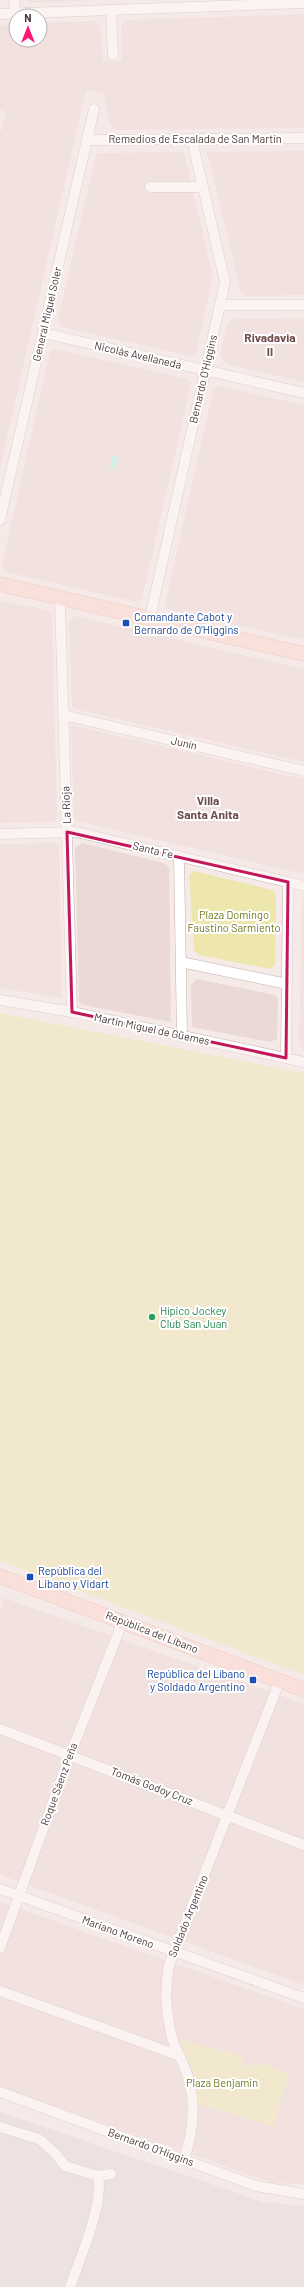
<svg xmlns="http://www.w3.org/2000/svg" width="304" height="2287" viewBox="0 0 304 2287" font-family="Barlow,sans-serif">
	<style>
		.residential { fill: #ead9d6 }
		.industrial { fill: #e5dada }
		.green { fill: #eee7ad }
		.water { fill: #9ff8eb }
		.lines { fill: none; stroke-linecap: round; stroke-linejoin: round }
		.minor-casing { stroke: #c5b0ad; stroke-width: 11 }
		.secondary-casing { stroke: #e3a79a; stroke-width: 15 }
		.minor { stroke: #fff; stroke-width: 10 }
		.secondary { stroke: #ffd4c9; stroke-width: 14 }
		.marked { fill: none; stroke: #c2185b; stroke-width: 3; stroke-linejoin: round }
		.transit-dot { fill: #1a4fb4; stroke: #fff; stroke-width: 1.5 }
		.leisure-dot { fill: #2e9e5b; stroke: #fff; stroke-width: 1.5 }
		.labels { text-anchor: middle; stroke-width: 4; stroke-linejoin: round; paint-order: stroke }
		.street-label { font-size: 11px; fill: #4a3736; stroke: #fff }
		.transit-label { font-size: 11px; fill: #164399; stroke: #fff; text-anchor: start }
		.park-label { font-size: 11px; fill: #717820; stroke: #fff }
		.leisure-label { font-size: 11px; fill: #27864d; stroke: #fff; text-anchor: start }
		.neighbourhood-label { font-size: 12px; font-weight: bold; fill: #6e4d4c; stroke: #fff }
	</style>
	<rect width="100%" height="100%" fill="#f6eae8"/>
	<path class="residential" d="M27,0H96L30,3Z
		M304,14V128L117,130L110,124L103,93L86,90L0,468V130H2L6,112L0,110V25L16,24V40H40V23L95,21L101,27L103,61H120L122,60L121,25L127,20Z
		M304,151V295L246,296L241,291L207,152Z
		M184,152L213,277L195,357L62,327L58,319L96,154L99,153Z
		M304,318V382L226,364L220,354L227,324L234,319Z
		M54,349L188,379L191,384L142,599L137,602L6,572L2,565L50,351Z
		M219,386L304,405V636L300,639L169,610L165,604L213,391Z
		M0,601L47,610L52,616L57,817L54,822L0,823Z
		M75,616L304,669V762L74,709L72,706L69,622Z
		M71,725L304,779V874L76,821L74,819Z
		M54,843L59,847L62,996L60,998L0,988V844Z
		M82,843L164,863L169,867L171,1022L83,1005L79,1002L75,848Z
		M304,897V1050L299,1045L302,899Z
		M197,979L275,995L278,999L277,1039L271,1042L192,1027L191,985Z
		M4,1598L304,1704V1985L0,1875V1611Z
		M0,1902L304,2009V2184L273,2183L0,2087Z"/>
	<path class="industrial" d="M0,2112L263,2202L304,2206V2287H0Z"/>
	<path class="green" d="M194,871L272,890L276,894L275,965L269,969L199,955L194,950L189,875Z
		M0,1013L304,1073V1675L0,1561Z
		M180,2040L241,2055L245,2067L261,2063L289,2073L274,2125L272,2126L198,2104L193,2072Z"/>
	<path class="water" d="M116,456L118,459L115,468L110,467L112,457Z"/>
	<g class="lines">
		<g class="minor-casing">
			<path id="minor" d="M14,0L15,13
				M111,10L113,55
				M0,14L304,3
				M87,140L304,138
				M150,187H202
				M220,305H304
				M43,333L304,393
				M0,520L94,109
				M60,598L72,1012
				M150,618L225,282L192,140
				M63,715L304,771
				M0,834L76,832L304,886
				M179,856L182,1036
				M181,962L287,984
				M0,1000L72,1012L304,1062
				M286,1058L288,882
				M0,1729L304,1845
				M0,1889L304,1998
				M0,1948L70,1755L123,1621
				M0,1991L180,2056
				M0,2092L256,2186L304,2194
				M0,2127L39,2139L55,2153L65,2166L98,2176L111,2174
				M184,2159C192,2135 196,2106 189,2081C186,2068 179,2056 174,2044C166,2019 164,1990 169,1965L280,1680
				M70,2287C80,2258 104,2205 98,2176"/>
		</g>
		<g class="secondary-casing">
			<path id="secondary" d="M0,584L304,654
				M0,1576L304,1690"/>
		</g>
		<use href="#minor" class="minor"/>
		<use href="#secondary" class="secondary"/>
	</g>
	<path d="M0 0H304V2287H0ZM67,832L288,882L286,1058L72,1012Z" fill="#f6eae8" fill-opacity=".55" fill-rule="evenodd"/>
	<path class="marked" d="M67,832L288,882L286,1058L72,1012Z"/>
	<g class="transit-dot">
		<rect x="122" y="619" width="8" height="8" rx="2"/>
		<rect x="26" y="1573" width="8" height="8" rx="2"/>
		<rect x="249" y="1676" width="8" height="8" rx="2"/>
	</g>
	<circle class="leisure-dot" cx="152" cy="1317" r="4"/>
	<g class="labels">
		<g class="street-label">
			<text x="195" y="143">Remedios de Escalada de San Martín</text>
			<text transform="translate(47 314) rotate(-77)" y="4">General Miguel Soler</text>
			<text transform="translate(138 355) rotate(13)" y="4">Nicolás Avellaneda</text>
			<text transform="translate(203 379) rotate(-77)" y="4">Bernardo O'Higgins</text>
			<text transform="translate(184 743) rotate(13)" y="4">Junín</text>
			<text transform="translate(66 805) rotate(-92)" y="4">La Rioja</text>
			<text transform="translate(153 850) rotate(13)" y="4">Santa Fe</text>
			<text transform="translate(152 1029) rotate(12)" y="4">Martín Miguel de Güemes</text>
			<text transform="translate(152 1632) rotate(21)" y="4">República del Líbano</text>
			<text transform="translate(59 1784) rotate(-70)" y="4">Roque Sáenz Peña</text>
			<text transform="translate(152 1786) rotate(21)" y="4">Tomás Godoy Cruz</text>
			<text transform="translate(188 1916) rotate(-68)" y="4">Soldado Argentino</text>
			<text transform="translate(118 1932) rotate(20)" y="4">Mariano Moreno</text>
			<text transform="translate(151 2147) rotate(20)" y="4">Bernardo O'Higgins</text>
		</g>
		<g class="transit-label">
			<text x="134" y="621">Comandante Cabot y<tspan x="134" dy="13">Bernardo de O'Higgins</tspan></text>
			<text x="38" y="1575">República del<tspan x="38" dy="13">Libano y Vidart</tspan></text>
			<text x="245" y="1678" text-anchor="end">República del Líbano<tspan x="245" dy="13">y Soldado Argentino</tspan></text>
		</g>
		<g class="park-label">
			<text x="234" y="919">Plaza Domingo<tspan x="234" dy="13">Faustino Sarmiento</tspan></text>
			<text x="222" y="2087">Plaza Benjamin</text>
		</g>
		<g class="leisure-label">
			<text x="160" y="1315">Hípico Jockey<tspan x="160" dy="13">Club San Juan</tspan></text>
		</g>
		<g class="neighbourhood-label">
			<text x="270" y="342">Rivadavia<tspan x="270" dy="14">II</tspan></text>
			<text x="208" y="805">Villa<tspan x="208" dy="14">Santa Anita</tspan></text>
		</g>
	</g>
	<g transform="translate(28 28)"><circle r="19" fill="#ffffff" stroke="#b7afaf"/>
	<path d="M0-3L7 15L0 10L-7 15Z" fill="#ff1675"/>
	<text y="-6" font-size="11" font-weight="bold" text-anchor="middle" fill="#4a3736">N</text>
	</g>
</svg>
